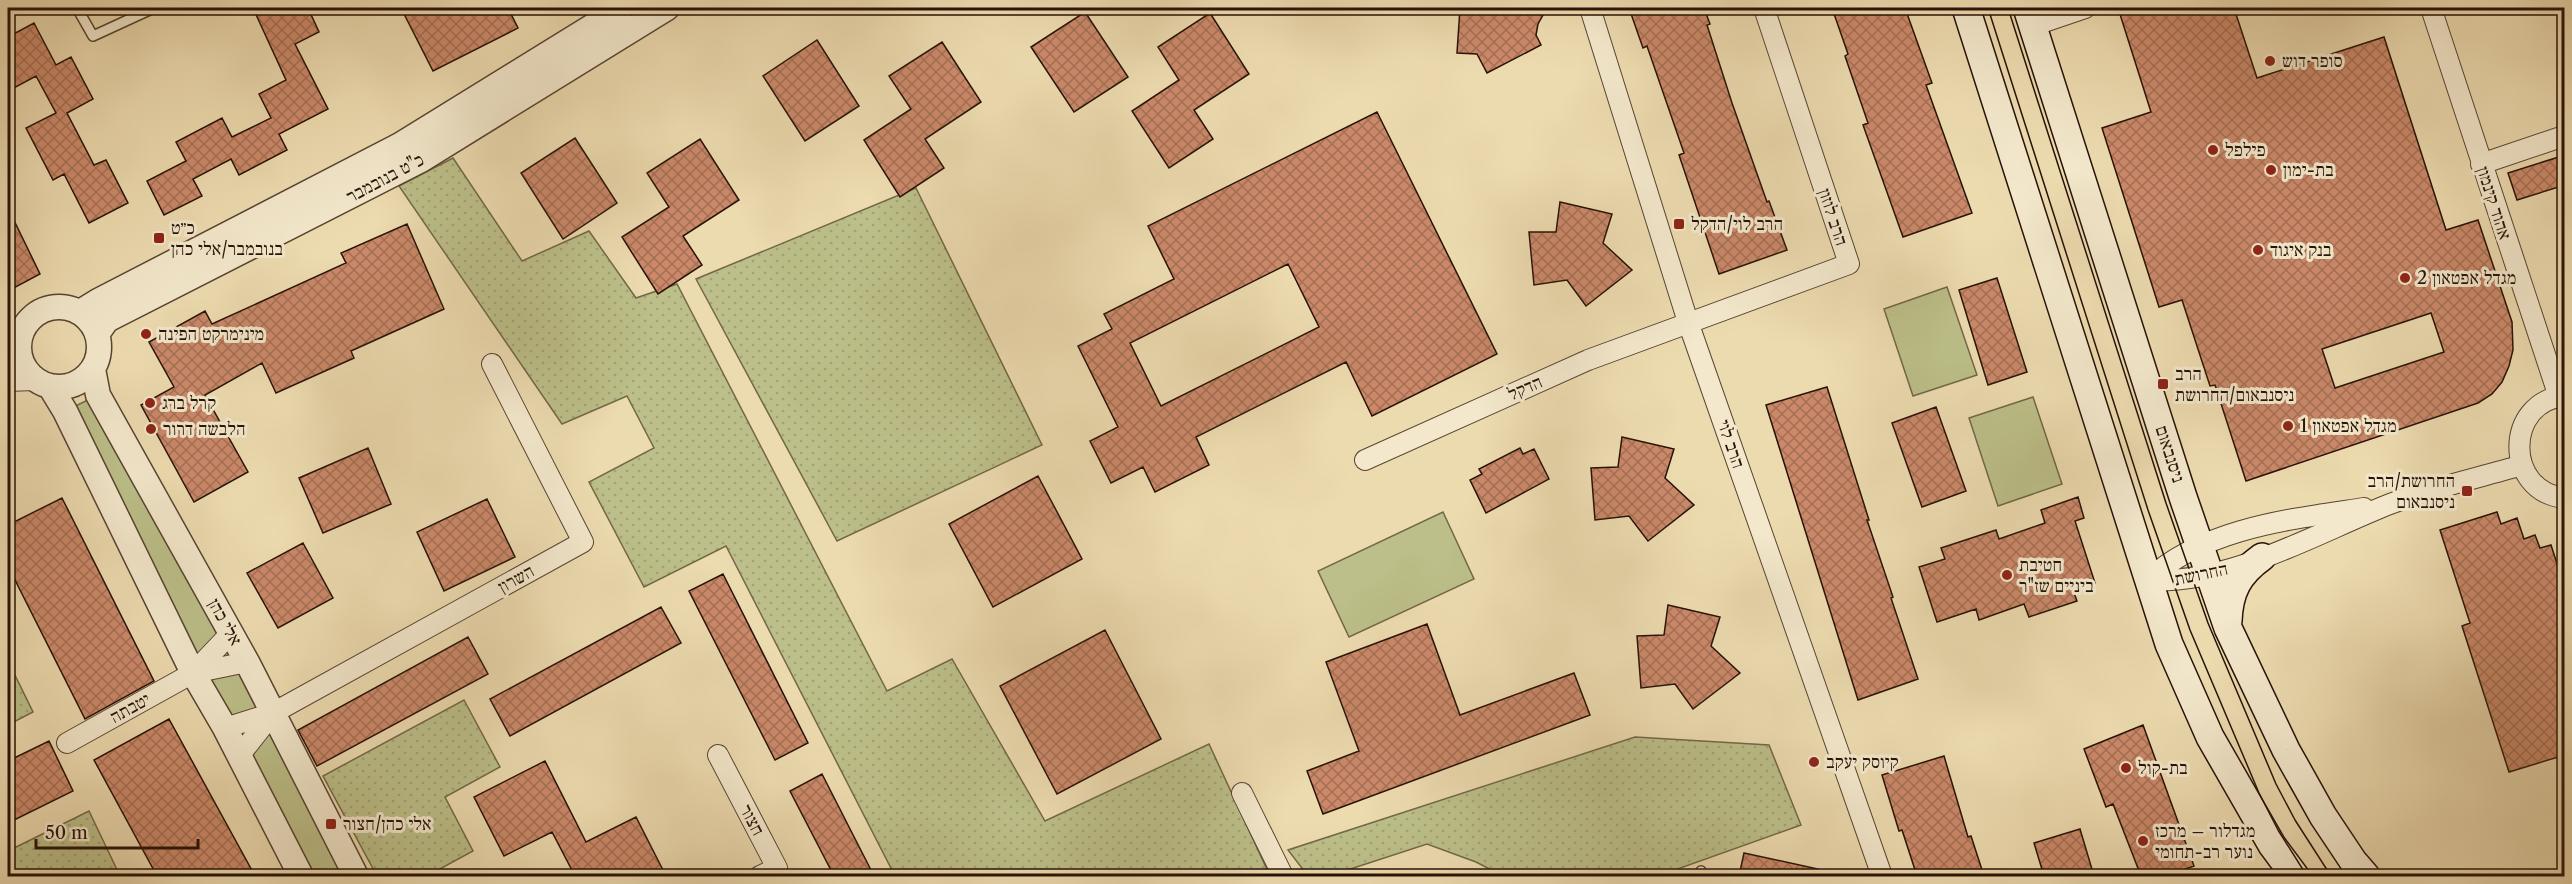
<svg xmlns="http://www.w3.org/2000/svg" width="2572" height="884" viewBox="0 0 2572 884" font-family="'Libre Caslon Text','Frank Ruhl Libre',serif">
	<style>
		.green { fill: #bcbf89; stroke: #726848; stroke-width: 1.5 }
		.park { fill: url(#park-dots); stroke: #726848; stroke-width: 1.5 }
		.building { fill: url(#building-cross-hatch); stroke: #271207; stroke-width: 1.5; fill-rule: evenodd }
		.lines { fill: none; stroke-linecap: round; stroke-linejoin: round }
		.service-casing { stroke: #584431; stroke-width: 12 }
		.minor-casing { stroke: #584431; stroke-width: 22 }
		.tertiary-casing { stroke: #584431; stroke-width: 27 }
		.secondary-casing { stroke: #271207; stroke-width: 30 }
		.service { stroke: #f3e8cc; stroke-width: 9 }
		.minor { stroke: #f3e8cc; stroke-width: 20 }
		.tertiary { stroke: #f3e8cc; stroke-width: 24 }
		.secondary { stroke: #f3e8cc; stroke-width: 27 }
		.tram { stroke: #271207; stroke-width: 1.5 }
		.poi-dot { fill: #8f2418; stroke: #f3e8cc; stroke-width: 2 }
		.labels { text-anchor: middle; stroke-width: 6; stroke-linejoin: round; paint-order: stroke }
		.poi-label { font-size: 18px; fill: #271207; stroke: #f3e8cc; text-anchor: start }
		.street-label { font-size: 18px; fill: #271207; stroke: #f3e8cc }
	</style>
	<defs>
		<pattern id="park-dots" width="8" height="8" patternUnits="userSpaceOnUse" patternTransform="scale(1.5)"><rect width="8" height="8" fill="#bcbf89"/><path d="M2 2h.1M6 6h.1" fill="none" stroke="#a2a375" stroke-width="1.8" stroke-linecap="round"/></pattern>
		<pattern id="building-cross-hatch" width="8" height="8" patternUnits="userSpaceOnUse" patternTransform="scale(1.5)"><rect width="8" height="8" fill="#cb896a"/><path d="M0 0l8 8M0 8l8-8" fill="none" stroke="#a56f55"/></pattern>
	</defs>
	<rect width="100%" height="100%" fill="#eddbb0"/>
	<filter id="stains"><feTurbulence type="fractalNoise" baseFrequency=".00333" numOctaves="4"/><feColorMatrix values="0 0 0 0 .2 0 0 0 0 .09 0 0 0 0 .02 0 0 0 .5 -.17"/></filter>
	<radialGradient id="worn" r=".72"><stop offset=".6" stop-color="#630" stop-opacity="0"/><stop offset="1" stop-color="#630" stop-opacity=".3"/></radialGradient>
	<path class="green" d="M1947,287L1977,375L1913,396L1884,309Z
		M98,395L356,876H301L65,411Z
		M2033,397L2062,484L1998,506L1969,418Z
		M1443,512L1474,579L1349,637L1318,571Z"/>
	<path class="park" d="M453,158L522,261L589,231L636,298L677,284L887,691L952,659L1045,821L1209,744L1270,876H895L726,546L644,587L589,482L654,448L627,396L562,424L399,186Z
		M916,188L1042,445L837,541L696,279Z
		M8,661L33,712L8,725Z
		M464,700L500,767L445,797L473,851L427,876H377L323,776Z
		M1635,737L1769,745L1801,825L1658,876H1503L1476,862L1427,844L1329,876H1308L1288,850Z
		M89,811L120,876H8V851Z"/>
	<path class="building" d="M253,8H308L319,32L295,44L328,109L279,134L287,150L239,175L231,159L193,179L202,196L164,215L147,181L186,161L176,142L222,118L232,137L271,118L259,94L286,80Z
		M401,8H508L518,28L433,71Z
		M1460,8H1547L1538,24L1536,35L1541,45L1487,73L1477,54L1457,53Z
		M1629,8H1704L1710,24L1707,25L1732,103L1767,202L1769,201L1787,250L1719,274L1679,155L1684,153L1647,46L1643,48Z
		M1832,8H1905L1932,83L1926,85L1972,213L1903,237L1863,125L1868,123L1845,56L1848,54Z
		M2118,8H2234L2257,78L2384,37L2446,230L2478,220L2512,322L2513,350L2509,366L2502,382L2492,394L2478,403L2246,481L2215,385L2210,386L2182,300L2159,307L2102,128L2151,112ZM2431,313L2444,352L2335,388L2322,349Z
		M1085,12L1128,77L1074,112L1031,47Z
		M1210,13L1249,74L1194,110L1213,139L1169,168L1132,111L1179,80L1158,47Z
		M34,23L56,65L71,57L93,99L67,113L94,165L106,160L128,203L89,223L64,174L53,180L26,128L56,113L36,76L12,89L8,80V37Z
		M817,40L859,106L805,141L763,76Z
		M942,42L981,102L925,139L944,168L900,197L864,140L911,109L889,76Z
		M1377,112L1497,354L1372,416L1346,362L1196,437L1209,465L1155,492L1143,467L1111,483L1090,441L1118,427L1078,346L1112,329L1104,314L1174,279L1148,226ZM1288,264L1319,327L1161,406L1130,343Z
		M575,138L617,203L563,239L521,173Z
		M700,139L739,200L683,236L702,265L658,294L622,237L669,207L647,173Z
		M2565,155V185L2517,200L2508,173Z
		M1560,202L1612,214L1603,243L1632,270L1586,306L1567,280L1534,285L1529,232H1556Z
		M8,208L40,274L8,291Z
		M407,224L444,309L351,351L354,358L276,393L262,363L205,395L248,472L194,502L141,405L174,387L149,342L205,311L212,324L346,263L341,253Z
		M1997,278L2027,372L1988,385L1959,290Z
		M1827,387L1869,520H1867L1893,597L1891,598L1918,679L1858,700L1766,405Z
		M1936,407L1966,491L1922,507L1892,423Z
		M1622,437L1674,449L1665,478L1694,505L1648,541L1629,516L1595,520L1591,468L1618,467Z
		M368,448L391,504L323,533L299,478Z
		M1520,448L1523,454L1534,449L1549,479L1486,513L1470,480L1482,474L1479,469Z
		M1038,476L1082,559L993,607L949,524Z
		M2078,497L2084,518L2075,521L2095,583L2073,590L2077,601L2029,617L2024,604L1979,620L1976,609L1937,622L1919,567L1945,559L1941,548L1996,530L1999,539L2045,523L2041,510Z
		M62,498L154,681L85,719L8,566V525Z
		M487,499L515,557L444,591L417,532Z
		M2497,512L2501,524L2517,518L2524,539L2535,535L2540,548L2551,545L2560,573L2565,571V755L2509,772L2462,626L2470,623L2440,530Z
		M303,543L333,598L278,628L247,573Z
		M723,574L808,743L775,760L689,591Z
		M1668,605L1720,617L1711,646L1740,673L1693,709L1675,684L1641,688L1637,636L1664,635Z
		M661,607L681,643L510,736L490,699Z
		M1427,624L1460,715L1574,673L1590,715L1323,814L1307,771L1359,751L1326,662Z
		M1105,630L1161,739L1057,794L1000,686Z
		M468,637L488,674L317,766L298,730Z
		M169,719L255,876H157L94,760Z
		M2143,725L2194,866L2166,876H2141L2113,804L2106,807L2084,749Z
		M49,741L73,791L8,823V761Z
		M1944,756L1968,837L1971,836L1984,876H1917L1902,830L1899,831L1882,775Z
		M545,761L586,842L636,817L666,876H575L552,832L504,856L474,797Z
		M822,774L874,876H834L790,791Z
		M2080,829L2094,876H2044L2034,843Z
		M1744,853L1818,869L1817,876H1739Z"/>
	<g class="lines">
		<g class="service-casing">
			<path id="service" d="M77,8L93,36L154,8
				M1701,871L1703,876"/>
		</g>
		<g class="minor-casing">
			<path id="minor" d="M1590,8L1688,322L1882,876
				M2431,8L2559,397
				M2032,26L2085,8
				M2481,164L2564,136
				M8,348L19,339
				M8,381L34,380
				M2564,396C2505,402 2504,491 2564,498
				M1365,460L1588,360L1849,264L1764,8
				M2148,580C2229,585 2316,533 2390,504C2432,488 2478,478 2522,465
				M2148,580C2203,528 2292,519 2364,508
				M193,673L247,662
				M225,728L273,713L583,542L492,364
				M67,743L193,673L231,633
				M718,755L777,868L760,876
				M239,756L273,713
				M1242,793L1283,876"/>
		</g>
		<g class="tertiary-casing">
			<path id="tertiary" d="M19 347a40 40 0 1 1 80 0a40 40 0 1 1-80 0Z
				M80,312L98,301L400,145L622,8
				M97,334L107,320L421,160L667,8
				M93,369L98,395L247,662L356,876
				M51,388L65,411L193,673L225,728L301,876"/>
		</g>
		<g class="secondary-casing">
			<path id="secondary" d="M1966,8L2169,644L2210,737L2272,845L2295,876
				M2027,8L2183,497L2228,628L2286,750L2323,816L2353,861L2366,876
				M2228,621C2229,592 2238,574 2262,557"/>
		</g>
		<use href="#service" class="service"/>
		<use href="#minor" class="minor"/>
		<use href="#tertiary" class="tertiary"/>
		<use href="#secondary" class="secondary"/>
		<path class="tram" d="M1988,8L2148,510L2190,630L2259,793L2278,830L2307,876
			M2008,8L2166,503L2208,623L2276,784L2295,820L2331,876"/>
	</g>
	<g class="poi-dot">
		<circle cx="2270" cy="61" r="6"/>
		<circle cx="2213" cy="150" r="6"/>
		<circle cx="2271" cy="170" r="6"/>
		<rect x="1673" y="218" width="12" height="12" rx="3"/>
		<rect x="153" y="232" width="12" height="12" rx="3"/>
		<circle cx="2258" cy="250" r="6"/>
		<circle cx="2405" cy="278" r="6"/>
		<circle cx="146" cy="334" r="6"/>
		<rect x="2157" y="378" width="12" height="12" rx="3"/>
		<circle cx="150" cy="403" r="6"/>
		<circle cx="2288" cy="426" r="6"/>
		<circle cx="151" cy="429" r="6"/>
		<rect x="2461" y="485" width="12" height="12" rx="3"/>
		<circle cx="2007" cy="575" r="6"/>
		<circle cx="1814" cy="762" r="6"/>
		<circle cx="2126" cy="768" r="6"/>
		<rect x="325" y="818" width="12" height="12" rx="3"/>
		<circle cx="2143" cy="841" r="6"/>
	</g>
	<g class="labels">
		<g class="poi-label">
			<text x="2282" y="67">סופר דוש</text>
			<text x="2225" y="156">פילפל</text>
			<text x="2283" y="176">בת-ימון</text>
			<text x="1691" y="230">הרב לוי/הדקל</text>
			<text x="171" y="234">כ״ט<tspan x="171" dy="21">בנובמבר/אלי כהן</tspan></text>
			<text x="2270" y="256">בנק איגוד</text>
			<text x="2417" y="284">מגדל אפטאון 2</text>
			<text x="158" y="340">מינימרקט הפינה</text>
			<text x="2175" y="380">הרב<tspan x="2175" dy="21">ניסנבאום/החרושת</tspan></text>
			<text x="162" y="409">קרל ברג</text>
			<text x="2300" y="432">מגדל אפטאון 1</text>
			<text x="163" y="435">הלבשה דרור</text>
			<text x="2455" y="487" text-anchor="end">החרושת/הרב<tspan x="2455" dy="21">ניסנבאום</tspan></text>
			<text x="2019" y="571">חטיבת<tspan x="2019" dy="21">ביניים שז"ר</tspan></text>
			<text x="1826" y="768">קיוסק יעקב</text>
			<text x="2138" y="774">בת-קול</text>
			<text x="343" y="830">אלי כהן/חצור</text>
			<text x="2155" y="837">מגדלור – מרכז<tspan x="2155" dy="21">נוער רב-תחומי</tspan></text>
		</g>
		<g class="street-label">
			<text transform="translate(385 178) rotate(-28)" y="6">כ"ט בנובמבר</text>
			<text transform="translate(2494 203) rotate(72)" y="6">אהוד קינמון</text>
			<text transform="translate(1833 217) rotate(72)" y="6">הרב לוזון</text>
			<text transform="translate(1525 388) rotate(-24)" y="6">הדקל</text>
			<text transform="translate(1731 444) rotate(71)" y="6">הרב לוי</text>
			<text transform="translate(2170 454) rotate(72)" y="6">ניסנבאום</text>
			<text transform="translate(2201 574) rotate(-12)" y="6">החרושת</text>
			<text transform="translate(516 579) rotate(-29)" y="6">השרון</text>
			<text transform="translate(225 622) rotate(61)" y="6">אלי כהן</text>
			<text transform="translate(130 708) rotate(-29)" y="6">יטבתה</text>
			<text transform="translate(752 820) rotate(62)" y="6">חצור</text>
		</g>
	</g>
	<rect width="2572" height="884" fill="none" stroke="#eddbb0" stroke-width="30"/>
	<rect x="9" y="9" width="2554" height="866" fill="none" stroke="#271207" stroke-width="3"/>
	<rect x="15" y="15" width="2542" height="854" fill="none" stroke="#271207" stroke-width="1.5"/>
	<path d="M36 839v9h162v-9" fill="none" stroke="#271207" stroke-width="3"/>
	<text x="45" y="839" font-size="18" fill="#271207" stroke="#f3e8cc" stroke-width="4.5" paint-order="stroke">50 m</text>
	<rect width="100%" height="100%" filter="url(#stains)"/>
	<rect width="100%" height="100%" fill="url(#worn)"/>
</svg>
